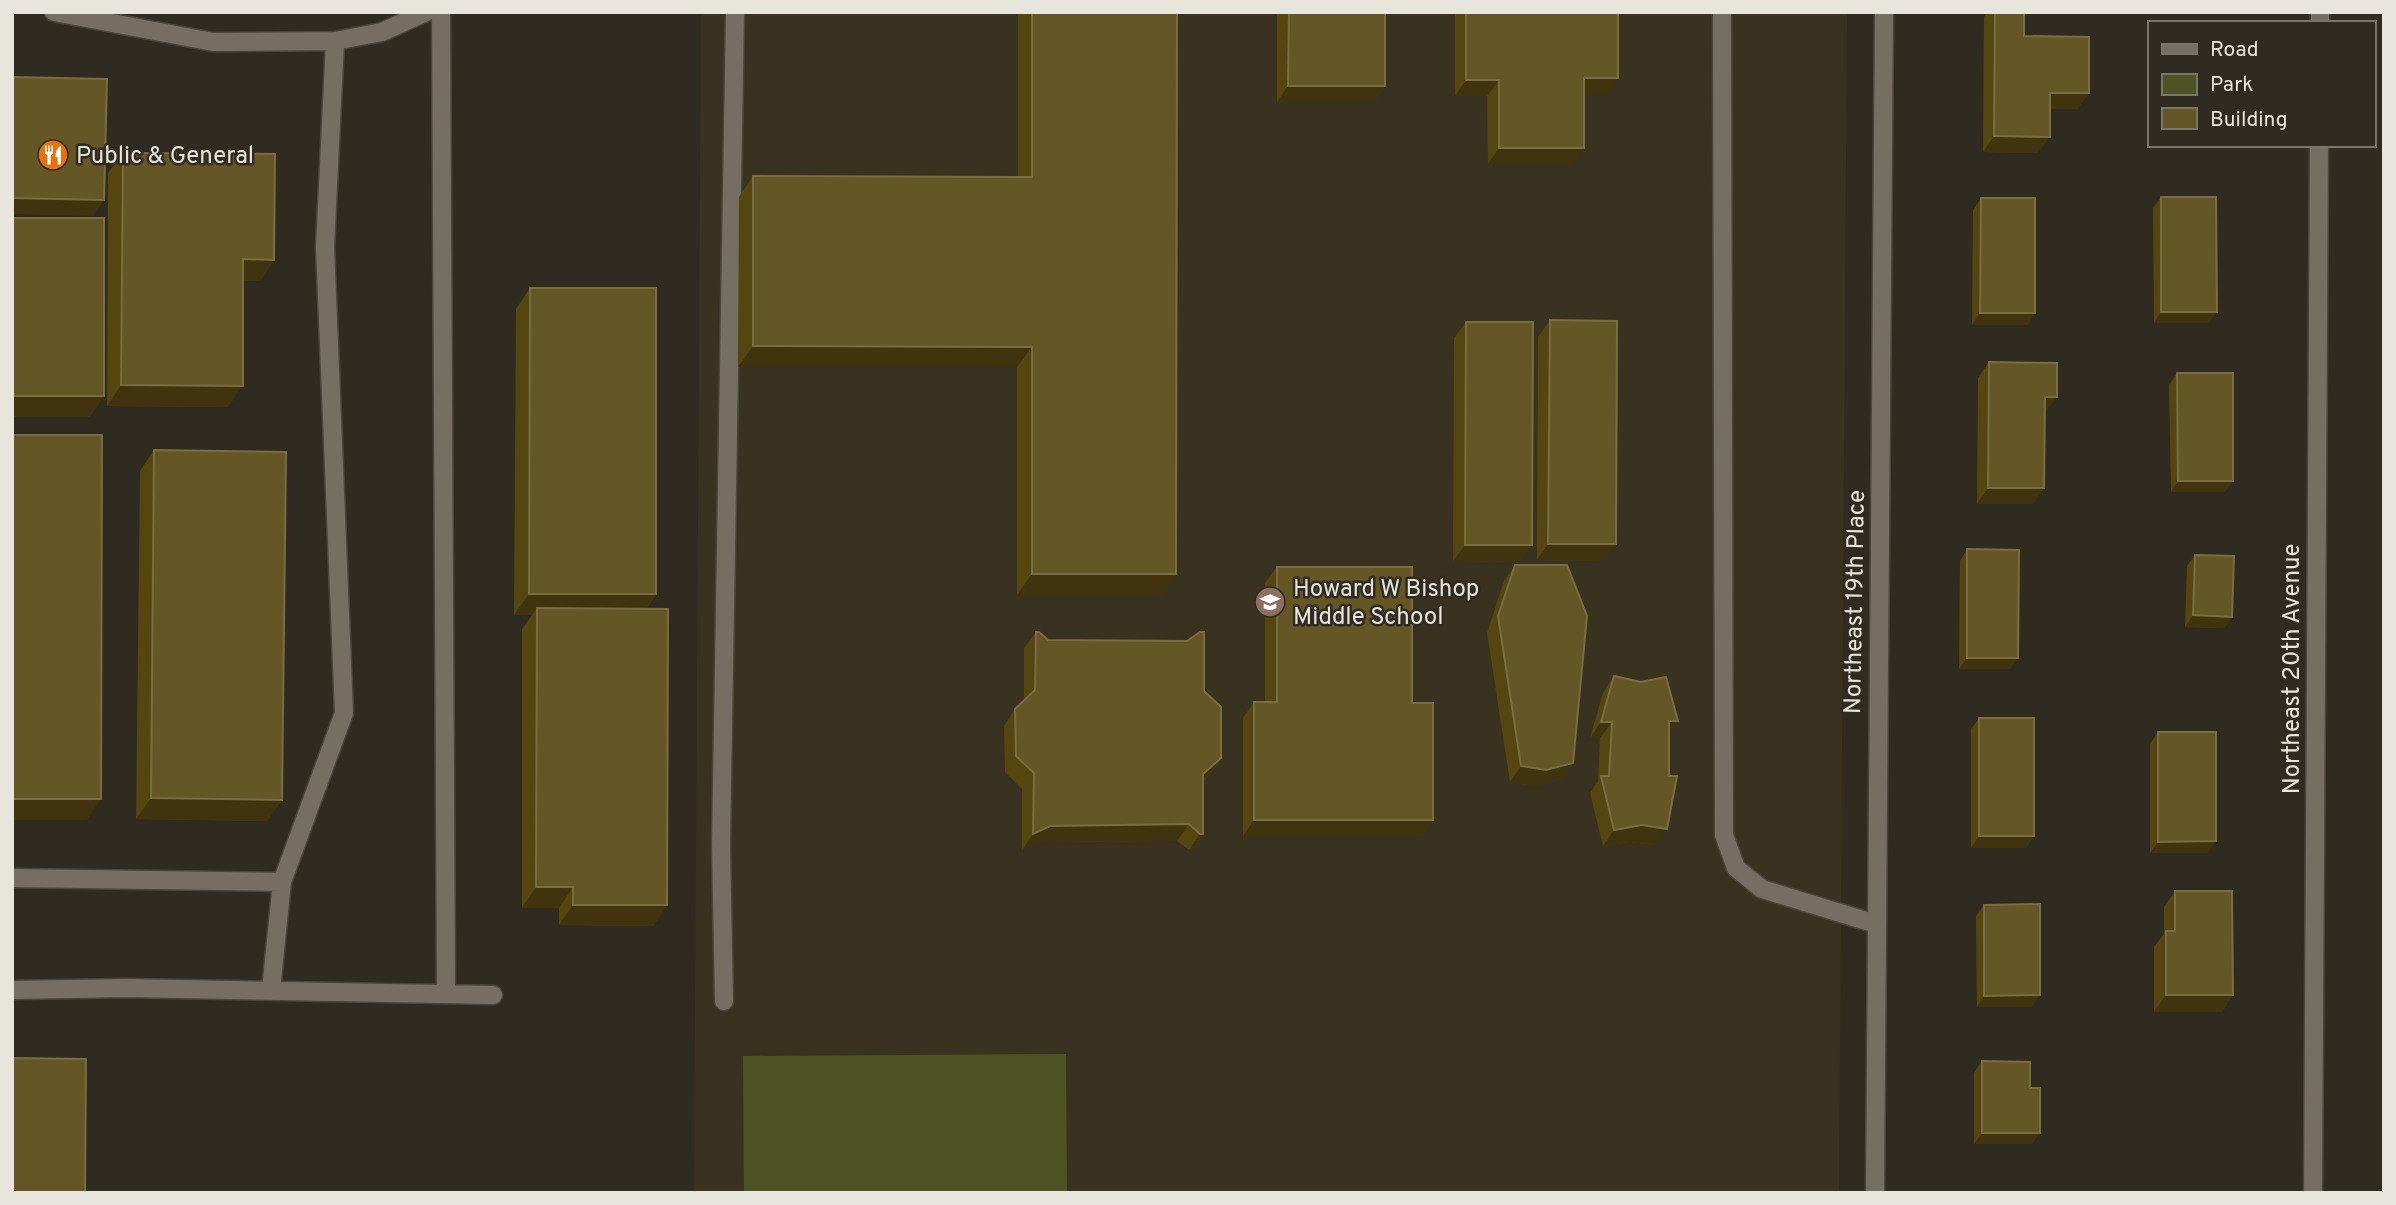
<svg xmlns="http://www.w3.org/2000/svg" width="2396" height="1205" viewBox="0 0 2396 1205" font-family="Overpass,sans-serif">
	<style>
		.built { fill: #393220 }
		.green { fill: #4d5322 }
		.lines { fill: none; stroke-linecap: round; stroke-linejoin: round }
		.lane-casing { stroke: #4a463c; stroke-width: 21 }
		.street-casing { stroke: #4a463c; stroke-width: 21 }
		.lane { stroke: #746f62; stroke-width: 18 }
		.street { stroke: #746f62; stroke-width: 18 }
		.wall { fill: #55450f }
		.shaded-wall { fill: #40330d }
		.building { fill: #655626; stroke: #796d42; stroke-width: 2 }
		.labels { text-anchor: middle; stroke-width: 5; stroke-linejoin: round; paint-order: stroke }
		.poi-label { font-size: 24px; fill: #e8e5dd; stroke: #302b20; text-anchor: start }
		.street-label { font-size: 24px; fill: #e8e5dd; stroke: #302b20 }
	</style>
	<rect width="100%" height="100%" fill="#302b20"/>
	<path class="built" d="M701,12H1847L1839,1193H694Z"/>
	<path class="green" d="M1066,1054L1067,1193H744L743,1056Z"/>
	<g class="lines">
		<g class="lane-casing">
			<path id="lane" d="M54,12L213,42L335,41L325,247L344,713L282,882
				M441,12L446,993
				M1722,12L1724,835L1736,868L1762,889L1876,924
				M335,41L382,32L426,12
				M12,878L282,882L271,990
				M12,990L127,988L493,995
				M724,1001L721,845L735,12"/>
		</g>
		<g class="street-casing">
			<path id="street" d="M2320,23V12
				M1875,1193L1884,12
				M2313,1193L2319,145"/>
		</g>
		<use href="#lane" class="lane"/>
		<use href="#street" class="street"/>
	</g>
	<path class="wall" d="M1018,12H1177L1162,595H1017V367H738L739,197L753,176L1018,177Z
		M1277,12H1385V86L1374,102H1277Z
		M1455,12H1618L1607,95H1584L1573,164H1488L1487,96H1455Z
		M1987,12H2024V36L2089,93L2077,109H2050L2038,153L1983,152L1984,17Z
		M123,153L274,260L260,281L243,280L228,407L107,406L108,173Z
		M2161,197L2209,323H2154L2153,208Z
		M1981,198L2028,325H1972L1973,210Z
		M530,288L656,594L646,609L667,905L653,926L559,925V908H522V629L532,615H514L516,309Z
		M1550,320L1604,561L1537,560L1538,337Z
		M1466,322L1521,562L1453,561L1454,338Z
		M1989,362L2057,397L2044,413V488L2033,504H1977L1978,378Z
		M2177,373L2225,492H2171L2169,385Z
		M154,450L282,800L267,821L136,819L140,471Z
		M1967,549L2010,669H1959L1960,561Z
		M2195,555L2232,617L2224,628L2185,627L2187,566Z
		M1515,565L1573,763L1562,779L1534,786L1510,782L1487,633L1504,581Z
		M1277,567L1412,703L1433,820L1422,836H1243V718L1254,702H1265V583Z
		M1036,632L1048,640L1204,691L1221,758L1210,774L1203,781V834L1192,850H1189L1177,841L1039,842L1022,850V789L1005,772L1004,726L1015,709L1024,701V648Z
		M1614,676L1678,721L1669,734L1655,845L1630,842L1603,846L1590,793L1598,781L1600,738H1590L1603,693Z
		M1979,718L2026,848H1971V729Z
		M2158,732L2208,853H2150V744Z
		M2175,891L2233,995L2222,1012H2154V947L2164,934V907Z
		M1984,905L2032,1007H1977L1976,916Z
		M1982,1061L2030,1088L2032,1144H1974V1073Z"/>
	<path class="shaded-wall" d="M544,12H666L665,14L544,13Z
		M1584,78H1618L1607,95H1572Z
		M1466,80H1499L1487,96H1455Z
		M1288,86H1385L1374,102H1277Z
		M2050,93H2089L2077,109H2038Z
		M1994,136L2050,137L2038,153L1983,152Z
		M2174,145H2228L2227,147L2172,148Z
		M1499,148H1584L1573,164H1488Z
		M12,198L104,200L93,216L12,214Z
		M243,259L274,260L260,281L229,280Z
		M2161,312H2217L2209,323H2154Z
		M1980,313H2035L2028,325H1972Z
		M753,346L1032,347L1017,367H738Z
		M121,385L243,386L228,407L107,406Z
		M12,396H104L90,417H12Z
		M2045,397H2057L2045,413H2033Z
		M2178,481H2233L2225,492H2171Z
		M1988,488H2044L2033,504H1977Z
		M1548,544H1616L1604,561L1537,560Z
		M1465,545H1532L1521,562L1453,561Z
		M1032,574H1176L1162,595H1017Z
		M529,594H656L641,615L537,608L532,615H514Z
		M2193,615L2232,617L2224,628L2185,627Z
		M1967,658H2018L2010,669H1959Z
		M1669,721H1678L1667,738Z
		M1601,722H1612L1600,738H1590Z
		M1221,758L1210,774L1192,790L1203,774Z
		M1573,763L1562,779L1534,786L1510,782L1521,766Z
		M151,798L282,800L267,821L136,819Z
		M12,799H101L87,820H12Z
		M1254,820H1433L1422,836H1243Z
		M1189,824L1177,841L1039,842L1022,850L1033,834L1050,826Z
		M1642,825L1667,829L1655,845L1630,842L1603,846L1614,830Z
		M1200,834H1203L1192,850H1189Z
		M1979,836H2034L2026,848H1971Z
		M2216,841L2208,853H2150L2158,842Z
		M536,887H573L559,908H522Z
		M573,905H667L653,926L559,925Z
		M2040,995L2032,1007H1977L1984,996Z
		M2166,995H2233L2222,1012H2154Z
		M1982,1133H2040L2032,1144H1974Z"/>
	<path class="building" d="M1032,12H1177L1176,574H1032V347L753,346V176L1032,177Z
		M1289,12H1385V86H1288Z
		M1466,12H1618V78H1584V148H1499V80H1466Z
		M1995,12H2024V36L2089,37V93H2050V137L1994,136Z
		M12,77L107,79L104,200L12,198Z
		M123,153L275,154L274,260L243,259V386L121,385Z
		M2161,197H2216L2217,312H2161Z
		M1981,198H2035V313H1980Z
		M12,218H104V396H12Z
		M530,288H656V594H529Z
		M1550,320L1617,321L1616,544H1548Z
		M1466,322H1533L1532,545H1465Z
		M1989,362L2057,363V397H2045L2044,488H1988Z
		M2177,373H2233V481H2178Z
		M12,435H102L101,799H12Z
		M154,450L286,452L282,800L151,798Z
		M1967,549L2019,550L2018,658H1967Z
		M2195,555L2234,556L2232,617L2193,615Z
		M1515,565H1567L1587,616L1573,763L1546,770L1521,766L1498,616Z
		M1277,567H1412V703H1433V820H1254V702H1277Z
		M537,608L668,609L667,905H573V887H536Z
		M1036,632H1039L1048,640L1187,641L1200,632H1204V691L1221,707V758L1203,774V834H1200L1189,824L1050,826L1033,834L1034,773L1016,756L1015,709L1035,690Z
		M1614,676L1641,682L1666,677L1678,721H1669V776H1677L1667,829L1642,825L1614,830L1601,776H1609L1612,722H1601Z
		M1979,718H2034V836H1979Z
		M2158,732H2216V841L2158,842Z
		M2175,891H2232L2233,995H2166V931H2175Z
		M2040,904V995L1984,996V905Z
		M12,1058L86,1059L85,1193H12Z
		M1982,1061L2030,1062V1088H2040V1133H1982Z"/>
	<defs>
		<g id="restaurant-disc" transform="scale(1.575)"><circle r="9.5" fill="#e8710a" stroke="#302b20"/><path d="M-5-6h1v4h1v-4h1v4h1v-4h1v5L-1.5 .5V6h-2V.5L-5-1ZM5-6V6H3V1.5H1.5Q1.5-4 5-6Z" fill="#fff"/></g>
		<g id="school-disc" transform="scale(1.575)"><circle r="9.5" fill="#8d6e63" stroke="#302b20"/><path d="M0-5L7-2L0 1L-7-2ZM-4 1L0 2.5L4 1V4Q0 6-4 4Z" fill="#fff"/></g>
	</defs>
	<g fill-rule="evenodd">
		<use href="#restaurant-disc" x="53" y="155"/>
		<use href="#school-disc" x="1270" y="602"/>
	</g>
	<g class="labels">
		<g class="poi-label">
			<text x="76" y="163">Public &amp; General</text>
			<text x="1293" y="596">Howard W Bishop<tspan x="1293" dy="28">Middle School</tspan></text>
		</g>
		<g class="street-label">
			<text transform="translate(1854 602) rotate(-89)" y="8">Northeast 19th Place</text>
			<text transform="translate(2291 669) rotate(-90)" y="8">Northeast 20th Avenue</text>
		</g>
	</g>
	<rect width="2396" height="1205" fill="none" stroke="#e8e5dd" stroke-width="28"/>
	<rect x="2148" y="21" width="228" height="126" fill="#302b20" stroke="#7a756c" stroke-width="2"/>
	<rect x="2162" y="44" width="35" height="10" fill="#746f62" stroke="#7a756c" stroke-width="2"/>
	<text x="2210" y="56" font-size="21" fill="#e8e5dd">Road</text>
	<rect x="2162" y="74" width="35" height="21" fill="#4d5322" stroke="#7a756c" stroke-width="2"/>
	<text x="2210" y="91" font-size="21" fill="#e8e5dd">Park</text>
	<rect x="2162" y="108" width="35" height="21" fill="#655626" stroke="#7a756c" stroke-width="2"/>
	<text x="2210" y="126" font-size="21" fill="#e8e5dd">Building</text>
</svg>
